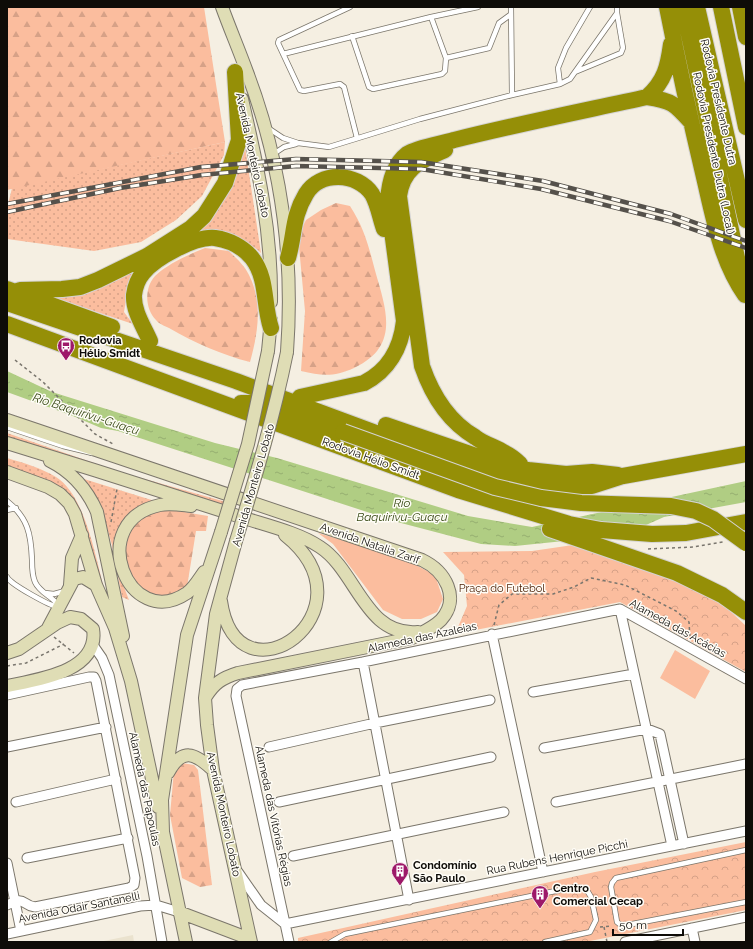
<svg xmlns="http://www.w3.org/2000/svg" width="753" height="949" viewBox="0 0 753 949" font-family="Raleway,sans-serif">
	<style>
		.built { fill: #eae2ce }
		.grass { fill: url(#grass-dots) }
		.forest { fill: url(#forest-firs) }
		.park { fill: url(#park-crowns) }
		.garden { fill: #fbbd9e }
		.water { fill: url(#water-ripples) }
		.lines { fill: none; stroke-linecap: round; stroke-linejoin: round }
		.lane-casing { stroke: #7b766b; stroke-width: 6 }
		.street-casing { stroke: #7b766b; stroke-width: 11 }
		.secondary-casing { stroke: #7b766b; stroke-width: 14 }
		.highway-casing { stroke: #d4d3d3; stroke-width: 18 }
		.path { stroke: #7a766e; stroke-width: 1.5; stroke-dasharray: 3 3; stroke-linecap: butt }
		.lane { stroke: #fff; stroke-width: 4.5 }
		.street { stroke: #fff; stroke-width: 9 }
		.secondary { stroke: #dfddb5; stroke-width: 12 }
		.highway { stroke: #958f07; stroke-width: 16 }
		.rail-casing { stroke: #55514b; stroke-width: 4.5 }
		.rail { stroke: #fffdf7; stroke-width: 3; stroke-dasharray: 9; stroke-linecap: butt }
		.secondary-bridge-casing { stroke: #7b766b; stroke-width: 14; stroke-linecap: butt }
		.highway-bridge-casing { stroke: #d4d3d3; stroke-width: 18; stroke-linecap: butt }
		.secondary-bridge { stroke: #dfddb5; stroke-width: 12 }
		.highway-bridge { stroke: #958f07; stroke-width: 16 }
		.labels { text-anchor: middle; stroke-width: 3; stroke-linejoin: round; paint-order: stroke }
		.street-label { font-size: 11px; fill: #0e0c08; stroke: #fffdf7 }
		.poi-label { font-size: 11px; font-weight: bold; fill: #0e0c08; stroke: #fffdf7; text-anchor: start }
		.park-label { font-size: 11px; fill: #4a1c00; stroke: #fffdf7 }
		.water-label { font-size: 12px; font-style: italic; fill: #384a15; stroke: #fffdf7 }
	</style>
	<defs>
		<pattern id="grass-dots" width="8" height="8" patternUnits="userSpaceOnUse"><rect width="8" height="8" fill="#fbbd9e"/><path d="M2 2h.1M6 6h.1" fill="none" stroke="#d6a187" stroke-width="1.8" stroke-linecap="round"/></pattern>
		<pattern id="forest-firs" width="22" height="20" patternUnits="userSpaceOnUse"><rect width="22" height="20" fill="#fbbd9e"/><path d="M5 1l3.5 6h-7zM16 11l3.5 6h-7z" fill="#d6a187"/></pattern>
		<pattern id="park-crowns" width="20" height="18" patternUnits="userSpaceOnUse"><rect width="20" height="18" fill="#fbbd9e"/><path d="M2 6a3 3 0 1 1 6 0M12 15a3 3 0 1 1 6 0" fill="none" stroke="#d6a187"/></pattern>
		<pattern id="water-ripples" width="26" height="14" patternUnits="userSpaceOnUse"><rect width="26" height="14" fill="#b0cd83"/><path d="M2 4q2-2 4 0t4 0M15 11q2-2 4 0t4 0" fill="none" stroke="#96af70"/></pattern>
	</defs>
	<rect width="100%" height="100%" fill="#f5efe2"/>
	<path class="built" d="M133,935L134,942H99Z"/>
	<path class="grass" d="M242,127L261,253C248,241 235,235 218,232L128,286L124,312L133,324L52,297L199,223Z
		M225,142L224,155L202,196L176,220L141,242L94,251L7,239V209L12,188Z
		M7,433L120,472L226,502L224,508L7,439Z
		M7,458C24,463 41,468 56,477C87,496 97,566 107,600L70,501L7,469Z
		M84,479L158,502L146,504L136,509L128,517L120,577L129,600L122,597L112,545L101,508L83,481Z"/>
	<path class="forest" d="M7,7H204L225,142L7,190Z
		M336,203L350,206C365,229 369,248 376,274C387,312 399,347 354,368C334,377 322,376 301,371L305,311L298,236L306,220L321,210Z
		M205,248L229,251C236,258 245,266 249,275C263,303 258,333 250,362C222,355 195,343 169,328C165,326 159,324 156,320C145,309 144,288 155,276C169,263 188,255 205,248Z
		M159,510L178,511L208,516L206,531H196L187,587C180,590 171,596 164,596C126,599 115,545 137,521C141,516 152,513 159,510Z
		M182,763L194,765L198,770L212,885L200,887L182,878L170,815L174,770Z"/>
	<path class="park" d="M573,545L691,585L728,609L746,626V672L620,602L455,634L467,606L464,575L443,552L532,551Z
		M746,842V910L585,942H298V938L595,872Z"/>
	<path class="garden" d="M318,533L402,558L435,575L443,599L437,612L421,619H402L383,610L333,544Z
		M675,650L710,671L695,699L660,678Z"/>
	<path class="water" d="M7,371L52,392L215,443L277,458L468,516L532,527L746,481V502L664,517L646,525L564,541L515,546L481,544L401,523L118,431L101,428L73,416L7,392Z"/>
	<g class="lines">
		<g class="lane-casing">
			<path id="lane" d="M350,7L279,40L278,43L300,90L304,91L340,84L344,87L357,138
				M352,36L369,87L373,89L442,74L445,71L446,58L431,17
				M283,54L431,17L478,7
				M446,58L489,48L499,23L510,15
				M575,72L621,53L623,48L617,13
				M560,84L558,68L566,48L590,7
				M512,95L560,84L570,79L617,13V7
				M268,128L283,138L298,143L329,147L420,119L512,95L511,7
				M272,155L284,147L296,144
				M7,427L63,446L92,453
				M7,501C28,518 31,534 32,560C32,567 32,575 35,582C40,593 52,596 58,605
				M7,510L16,508
				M7,577C10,584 50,606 58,607
				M45,593L54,594L65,591
				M746,850L616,878L612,883L611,887L617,922L622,926L746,902
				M331,942L345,934L575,887L582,888L588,892L591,897L596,920L590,932L545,942"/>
		</g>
		<g class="street-casing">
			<path id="street" d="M620,609L672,846
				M620,609L746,679
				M492,634L543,872
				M93,645L102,658L109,675L147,856L162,942
				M363,662L409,900
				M533,692L634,674
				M7,695L89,677H94L96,681L135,878L134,885L129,888L35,907C21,905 26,895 7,905
				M7,747L106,727
				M269,747L375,723L490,700
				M544,748L647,729L660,734L684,844
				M16,802L116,779
				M279,802L491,757
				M556,802L746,764
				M293,856L504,812
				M27,858L128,838
				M7,863L21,931
				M238,872L261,905L285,924
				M285,924L746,831
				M692,928L695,942
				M7,934L140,906L156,905L179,912
				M289,942L236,696L237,689L242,685L363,662L620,609
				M625,942L746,917"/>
		</g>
		<g class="secondary-casing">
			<path id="secondary" d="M222,7C230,29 239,50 247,72C281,162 294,257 287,352
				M242,99C258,168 272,231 271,302
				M268,351L271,320
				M7,420L422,560C445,571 461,598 441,620C433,628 421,633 412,638L238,673C222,678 214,683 205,698
				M7,443C82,466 158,490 232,514C260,524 296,531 320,547C357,571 365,637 418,632
				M50,461C72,472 87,489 97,512L123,636
				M7,472L48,487L60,494L69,503L75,514L96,585L115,628L131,681L158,807
				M191,506C181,505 170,503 160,505C84,521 128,633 187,593C194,588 199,579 204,572
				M236,541L216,614L205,698L207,725L213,770L251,942
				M70,585L72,558L82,535
				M221,601C237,711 380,611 285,535
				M48,628L74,579L83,577L96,585
				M7,653L19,649L57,623L70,617L81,619L93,629C100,672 36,680 7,686
				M168,773C182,747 195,753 213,770
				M179,912L250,939
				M186,942L163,832L162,800L187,635L221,532"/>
		</g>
		<g class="highway-casing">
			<path id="highway" d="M667,7C678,63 690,118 703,173C713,215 720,259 745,295
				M683,7L742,281
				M697,7L746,220
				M721,7L746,127
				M740,7L746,37
				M647,97C665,81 668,66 671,44
				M445,150C421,161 403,167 399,196L422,366C432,395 448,421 475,437C484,444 496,447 505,453C511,456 516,460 520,464
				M288,258C295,234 292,217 306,194C320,171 357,172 372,194C378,204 380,218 384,229
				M7,289L112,327
				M20,290L62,289L80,287L98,280L147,256L191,228L204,216L225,183L239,140L235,72
				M7,303L236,381L446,459L515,479L554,486H592L623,476L746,454
				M7,324L458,490L569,524L601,530L652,534L686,533L746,522
				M150,341C144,327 133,311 134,295C135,287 137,280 143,273C155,258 195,236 215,238C229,240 243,247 252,258C268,279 263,304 271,328
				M300,397L364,383C388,371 401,348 404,321L388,201C389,184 393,165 407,154C418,147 441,144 454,140C518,124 583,111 647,97C672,101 674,103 691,122
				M241,403H254L301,421L343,432
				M386,425L482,458L528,470L566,474L592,472L618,475
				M550,529L677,573L722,595L746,612"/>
		</g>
		<path class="path" d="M15,360L43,382L95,434L113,444
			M111,522L117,489
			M648,549L693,547L723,542
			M494,625L499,605L512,594H553L574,587L591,578L625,585L676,611L689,622L690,638
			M54,637L74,653
			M7,666L26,663L64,644
			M600,927L612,926
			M604,927L607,942"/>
		<use href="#lane" class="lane"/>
		<use href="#street" class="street"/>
		<use href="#secondary" class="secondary"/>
		<use href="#highway" class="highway"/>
		<g class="rail-casing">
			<path id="rail" d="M7,204L201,167L296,159L421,162L543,181L671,214L746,241
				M7,212L120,188L202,175L296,166L421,169L541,189L669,221L746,248"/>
		</g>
		<use href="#rail" class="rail"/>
		<g class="secondary-bridge-casing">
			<path id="secondary-bridge" d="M221,532L248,444L268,351
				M236,541C255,479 274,417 287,352"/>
		</g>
		<g class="highway-bridge-casing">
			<path id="highway-bridge" d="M343,432L495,487L541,498L581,503L671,506L696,511L713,519L746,543"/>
		</g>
		<use href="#secondary-bridge" class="secondary-bridge"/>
		<use href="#highway-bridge" class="highway-bridge"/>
	</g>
	<defs>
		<g id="bus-pin" transform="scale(0.9)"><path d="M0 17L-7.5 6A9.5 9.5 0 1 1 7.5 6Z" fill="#9d1869" stroke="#fffdf7"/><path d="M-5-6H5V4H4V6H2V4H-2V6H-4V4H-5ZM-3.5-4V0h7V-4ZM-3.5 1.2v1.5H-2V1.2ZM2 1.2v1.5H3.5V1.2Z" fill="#fff"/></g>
		<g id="building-pin" transform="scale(0.9)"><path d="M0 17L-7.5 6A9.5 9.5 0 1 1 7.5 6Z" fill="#9d1869" stroke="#fffdf7"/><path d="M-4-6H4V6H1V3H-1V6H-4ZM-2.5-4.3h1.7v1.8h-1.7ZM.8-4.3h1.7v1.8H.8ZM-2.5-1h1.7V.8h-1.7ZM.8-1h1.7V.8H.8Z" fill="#fff"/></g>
	</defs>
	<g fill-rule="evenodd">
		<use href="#bus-pin" x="66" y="346"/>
		<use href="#building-pin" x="400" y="871"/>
		<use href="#building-pin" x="540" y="894"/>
	</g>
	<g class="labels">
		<g class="street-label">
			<text transform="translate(719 102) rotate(77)" y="4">Rodovia Presidente Dutra</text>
			<text transform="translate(714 153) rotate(78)" y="4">Rodovia Presidente Dutra (Local)</text>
			<text transform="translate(253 155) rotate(78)" y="4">Avenida Monteiro Lobato</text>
			<text transform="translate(371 458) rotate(20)" y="4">Rodovia Hélio Smidt</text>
			<text transform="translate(253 485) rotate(-74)" y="4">Avenida Monteiro Lobato</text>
			<text transform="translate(370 543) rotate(19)" y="4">Avenida Natalia Zarif</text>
			<text transform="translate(678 628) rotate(29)" y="4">Alameda das Acácias</text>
			<text transform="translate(422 637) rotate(-12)" y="4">Alameda das Azaleias</text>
			<text transform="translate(145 789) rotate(78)" y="4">Alameda das Papoulas</text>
			<text transform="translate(224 814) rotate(78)" y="4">Avenida Monteiro Lobato</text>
			<text transform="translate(274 816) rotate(78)" y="4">Alameda das Vitórias Régias</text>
			<text transform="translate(557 857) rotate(-11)" y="4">Rua Rubens Henrique Picchi</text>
			<text transform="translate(79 907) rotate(-11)" y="4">Avenida Odair Santanelli</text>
		</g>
		<g class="poi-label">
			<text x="79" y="344">Rodovia<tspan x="79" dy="13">Hélio Smidt</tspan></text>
			<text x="413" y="869">Condomínio<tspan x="413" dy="13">São Paulo</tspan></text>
			<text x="553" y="892">Centro<tspan x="553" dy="13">Comercial Cecap</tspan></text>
		</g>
		<g class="park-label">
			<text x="502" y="592">Praça do Futebol</text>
		</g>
		<g class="water-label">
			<text transform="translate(86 414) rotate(18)" y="4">Rio Baquirivu-Guaçu</text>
			<text x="402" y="507">Rio<tspan x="402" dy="14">Baquirivu-Guaçu</tspan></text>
		</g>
	</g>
	<rect width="753" height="949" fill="none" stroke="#0e0c08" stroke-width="16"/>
	<path d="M613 929v6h70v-6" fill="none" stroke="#0e0c08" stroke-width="2"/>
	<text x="619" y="929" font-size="12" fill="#0e0c08" stroke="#fffdf7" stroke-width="3" paint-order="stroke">50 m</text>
</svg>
